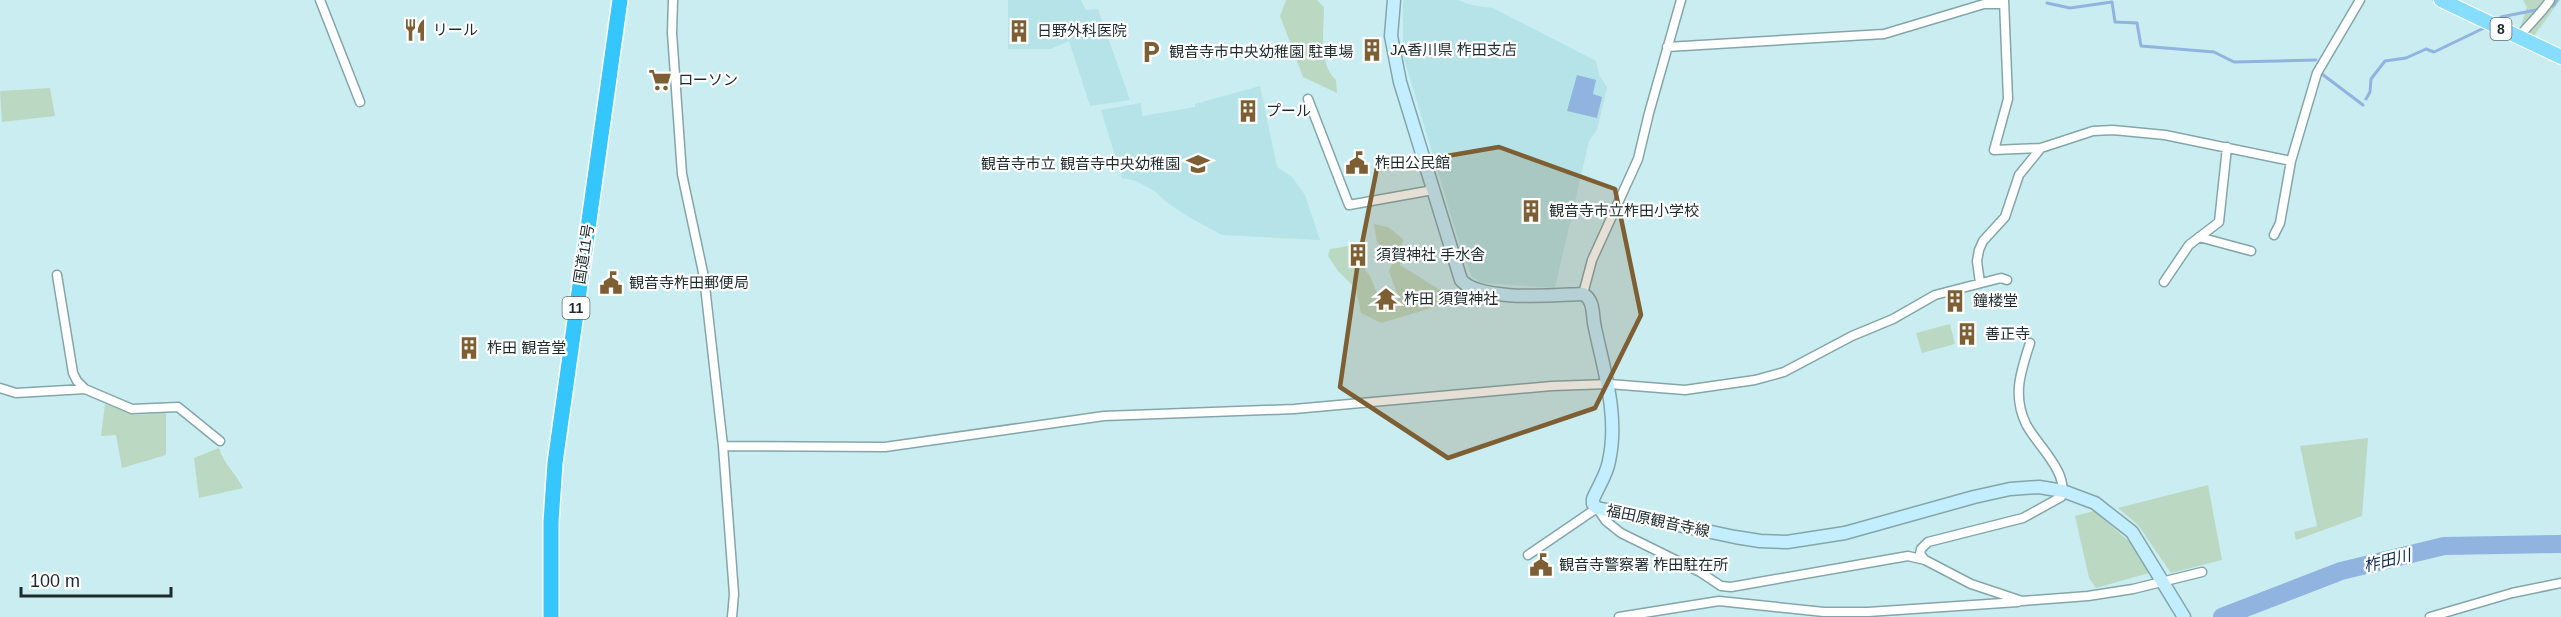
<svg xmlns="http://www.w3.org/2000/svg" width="2561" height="617" viewBox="0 0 2561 617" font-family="Helvetica,'Noto Sans JP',sans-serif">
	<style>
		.built { fill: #b6e3e7 }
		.green { fill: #bbd9c2 }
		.water { fill: #91b3e0 }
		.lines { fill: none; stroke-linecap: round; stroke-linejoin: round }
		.stream { stroke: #91b3e0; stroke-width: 3 }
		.river { stroke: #91b3e0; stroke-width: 18 }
		.street-casing { stroke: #84a6a9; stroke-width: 11 }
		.secondary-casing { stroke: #84a6a9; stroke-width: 15 }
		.primary-casing { stroke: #fff; stroke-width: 16 }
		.highway-casing { stroke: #fff; stroke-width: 18 }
		.street { stroke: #fff; stroke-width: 8 }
		.secondary { stroke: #c3eeff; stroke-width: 12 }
		.primary { stroke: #86ddfe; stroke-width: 14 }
		.highway { stroke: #36c6fe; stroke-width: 15 }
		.marked { fill: #7d5f33; fill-opacity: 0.2; stroke: #7d5f33; stroke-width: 4.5; stroke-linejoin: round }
		.labels { text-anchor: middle; stroke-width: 4.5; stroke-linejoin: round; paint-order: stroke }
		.shield { fill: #fff; stroke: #616b6c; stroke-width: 1.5 }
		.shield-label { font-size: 14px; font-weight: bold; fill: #1d2b2d }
		.poi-label { font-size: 15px; fill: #1d2b2d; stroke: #fff; text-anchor: start }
		.street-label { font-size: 15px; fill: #1d2b2d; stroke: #fff }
		.water-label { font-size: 16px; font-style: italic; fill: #0a2c55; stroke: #fff }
	</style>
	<rect width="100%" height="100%" fill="#c9edf1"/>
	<path class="built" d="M1008,0H1081L1086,10L1098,9L1130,100L1090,106L1069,41L1050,49H1008Z
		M1403,0H1458L1471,5L1493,8L1596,61L1599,75L1607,87L1597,130L1589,141L1555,288L1482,283L1472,277L1458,239L1403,55Z
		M1260,86L1277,167L1292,177L1305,195L1320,240L1222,235L1187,216L1165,201L1155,191L1136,181L1122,178L1101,110L1141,103L1142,116L1195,107V104Z"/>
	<path class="green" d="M1286,0H1317L1324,7C1324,28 1318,65 1336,80L1337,93L1303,77L1280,16Z
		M2523,0H2560L2534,36L2520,28L2527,7Z
		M50,88L55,116L2,122L0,91Z
		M1374,224L1388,227L1403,239L1400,265L1445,293L1439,306L1381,323L1361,313L1356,289L1338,271L1328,256L1330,249L1349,246L1371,278L1378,296L1396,305L1398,296L1389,271L1394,259L1377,243Z
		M1950,324L1955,344L1922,353L1916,333Z
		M105,404L134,415L166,413V455L122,468L116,435L101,436Z
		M2368,438L2362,516L2296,540L2294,532L2317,526L2300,446Z
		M219,448C224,465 236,473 243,488L199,498L194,458Z
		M2208,485L2222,560L2171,573L2138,525L2118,508Z
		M2094,511L2131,543L2149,573L2096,588L2089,578L2075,516Z"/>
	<path class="water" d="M1577,75L1596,80L1593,94L1602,97L1597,118L1567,111Z"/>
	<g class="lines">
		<path class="stream" d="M2047,3L2070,8L2112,2L2115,22L2137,23L2141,46L2214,52L2234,62L2316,60
			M2547,7L2553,6L2557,0
			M2501,17L2541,9
			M2322,74L2363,105
			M2366,99L2370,92L2371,79L2385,61L2406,58L2426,49L2434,52L2484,28"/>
		<path class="river" d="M2222,617L2341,571L2444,546L2561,544"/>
		<g class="street-casing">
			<path id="street" d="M320,0L360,102
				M673,0L672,33L682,174L704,277L723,446L734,594L732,617
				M2004,0L2008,99L1994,150L2041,148L2093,131L2113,130L2165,135L2291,161
				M2519,37C2529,24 2541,14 2550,0
				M1667,47L1884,34L1984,4H2004
				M1308,99L1349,205L1433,190
				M2274,235L2280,223L2291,161L2317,73L2360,0
				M2199,237L2251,251
				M57,275L73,373L77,381L85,389
				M2164,282L2189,245L2219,222L2227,147
				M1980,283L1977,261L1979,250L1983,241L2005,217L2019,175L2041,148
				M1583,294L1592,260L1638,159L1649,113L1681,0
				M0,388L16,393L85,389L132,409L178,407L220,441
				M723,446L885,447L1104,416L1294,409L1552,386L1609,384L1685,390L1755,380L1784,372L1852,336L1893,319L1935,295L2001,278L2007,280
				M1528,555L1597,508L1606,521L1621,533L1700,572L1721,586L1731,587L1908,556L1925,560L1971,584L2022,601L2088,596L2133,589L2202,572
				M1925,560L1920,554L1921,549L1928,542L2023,518L2061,497C2070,473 2036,444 2026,424C2012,395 2021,371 2030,343
				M1619,617L1719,601L1824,612H1868L2018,602
				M2430,617L2512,593L2561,583"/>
		</g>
		<g class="secondary-casing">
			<path id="secondary" d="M1394,0L1391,36L1400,82L1461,280C1480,302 1554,295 1583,294C1595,300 1592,317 1595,328C1604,371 1619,416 1609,461C1607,474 1598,487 1593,499V504L1597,508L1735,537L1760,541L1787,542L1845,533L1974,497L2010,489L2039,487L2063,491L2095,503L2132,532L2184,617"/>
		</g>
		<g class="primary-casing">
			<path id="primary" d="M2441,0L2561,57"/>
		</g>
		<g class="highway-casing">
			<path id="highway" d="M551,617V522L555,463L620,0"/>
		</g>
		<use href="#street" class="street"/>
		<use href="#secondary" class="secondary"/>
		<use href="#primary" class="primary"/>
		<use href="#highway" class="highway"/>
	</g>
	<path class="marked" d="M1499,147L1615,189L1641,315L1595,408L1448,458L1340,387L1357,269L1377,168Z"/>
	<defs>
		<g id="restaurant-bare" transform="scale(1.8)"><path d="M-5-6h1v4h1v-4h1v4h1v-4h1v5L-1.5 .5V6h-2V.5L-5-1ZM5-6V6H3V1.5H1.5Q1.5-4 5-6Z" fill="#7d5f33" stroke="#fff" stroke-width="2.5" paint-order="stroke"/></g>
		<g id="building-bare" transform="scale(1.8)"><path d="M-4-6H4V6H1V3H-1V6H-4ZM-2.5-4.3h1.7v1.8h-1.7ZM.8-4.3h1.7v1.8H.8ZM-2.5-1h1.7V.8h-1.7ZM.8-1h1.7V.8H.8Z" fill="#7d5f33" stroke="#fff" stroke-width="2.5" paint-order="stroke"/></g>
		<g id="parking-bare" transform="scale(1.8)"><path d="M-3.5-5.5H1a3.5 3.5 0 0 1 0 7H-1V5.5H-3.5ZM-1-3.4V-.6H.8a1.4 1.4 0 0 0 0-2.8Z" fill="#7d5f33" stroke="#fff" stroke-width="2.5" paint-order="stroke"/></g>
		<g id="supermarket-bare" transform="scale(1.8)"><path d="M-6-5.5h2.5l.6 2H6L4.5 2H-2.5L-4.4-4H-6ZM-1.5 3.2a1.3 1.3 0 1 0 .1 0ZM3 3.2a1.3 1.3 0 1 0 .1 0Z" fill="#7d5f33" stroke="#fff" stroke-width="2.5" paint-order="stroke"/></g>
		<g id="civic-bare" transform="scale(1.8)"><path d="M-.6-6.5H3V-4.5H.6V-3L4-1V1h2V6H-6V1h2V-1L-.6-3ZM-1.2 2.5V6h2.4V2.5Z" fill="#7d5f33" stroke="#fff" stroke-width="2.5" paint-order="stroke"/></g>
		<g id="school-bare" transform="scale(1.8)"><path d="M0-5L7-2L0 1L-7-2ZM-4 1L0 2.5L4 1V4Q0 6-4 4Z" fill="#7d5f33" stroke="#fff" stroke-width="2.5" paint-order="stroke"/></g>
		<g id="temple-bare" transform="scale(1.8)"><path d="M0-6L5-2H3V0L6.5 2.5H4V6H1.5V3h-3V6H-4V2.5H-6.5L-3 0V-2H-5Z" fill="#7d5f33" stroke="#fff" stroke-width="2.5" paint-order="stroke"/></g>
	</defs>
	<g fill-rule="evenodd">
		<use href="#restaurant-bare" x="415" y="30"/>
		<use href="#building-bare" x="1019" y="31"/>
		<use href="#building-bare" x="1372" y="50"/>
		<use href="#parking-bare" x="1151" y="52"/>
		<use href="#supermarket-bare" x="660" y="80"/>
		<use href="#building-bare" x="1248" y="111"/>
		<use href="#civic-bare" x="1357" y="163"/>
		<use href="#school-bare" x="1198" y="164"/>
		<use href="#building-bare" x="1531" y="211"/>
		<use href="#building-bare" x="1358" y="255"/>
		<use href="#civic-bare" x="611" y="283"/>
		<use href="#temple-bare" x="1386" y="299"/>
		<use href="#building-bare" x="1955" y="301"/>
		<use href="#building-bare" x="1967" y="334"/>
		<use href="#building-bare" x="469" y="348"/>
		<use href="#civic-bare" x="1541" y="565"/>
	</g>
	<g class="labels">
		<g class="shield">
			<rect x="2490.5" y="18" width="21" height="22" rx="4.5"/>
			<rect x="562.5" y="297" width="27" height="22" rx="4.5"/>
		</g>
		<g class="shield-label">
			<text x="2501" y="34">8</text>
			<text x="576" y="313">11</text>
		</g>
		<g class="poi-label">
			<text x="433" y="35">リール</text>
			<text x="1037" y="36">日野外科医院</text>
			<text x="1390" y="55">JA香川県 柞田支店</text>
			<text x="1169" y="57">観音寺市中央幼稚園 駐車場</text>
			<text x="678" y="85">ローソン</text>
			<text x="1266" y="116">プール</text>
			<text x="1375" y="168">柞田公民館</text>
			<text x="1180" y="169" text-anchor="end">観音寺市立 観音寺中央幼稚園</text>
			<text x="1549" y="216">観音寺市立柞田小学校</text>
			<text x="1376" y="260">須賀神社 手水舎</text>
			<text x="629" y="288">観音寺柞田郵便局</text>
			<text x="1404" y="304">柞田 須賀神社</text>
			<text x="1973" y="306">鐘楼堂</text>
			<text x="1985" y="339">善正寺</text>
			<text x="487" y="353">柞田 観音堂</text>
			<text x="1559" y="570">観音寺警察署 柞田駐在所</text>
		</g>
		<g class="street-label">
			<text transform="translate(584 254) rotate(-81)" y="5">国道11号</text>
			<text transform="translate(1658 521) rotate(12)" y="5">福田原観音寺線</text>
		</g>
		<g class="water-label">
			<text transform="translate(2387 560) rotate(-14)" y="6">柞田川</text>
		</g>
	</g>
	<path d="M21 587v9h150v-9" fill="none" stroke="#1d2b2d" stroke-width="3"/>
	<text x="30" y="587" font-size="18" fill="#1d2b2d" stroke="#ffffff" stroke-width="4.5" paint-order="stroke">100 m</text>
</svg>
